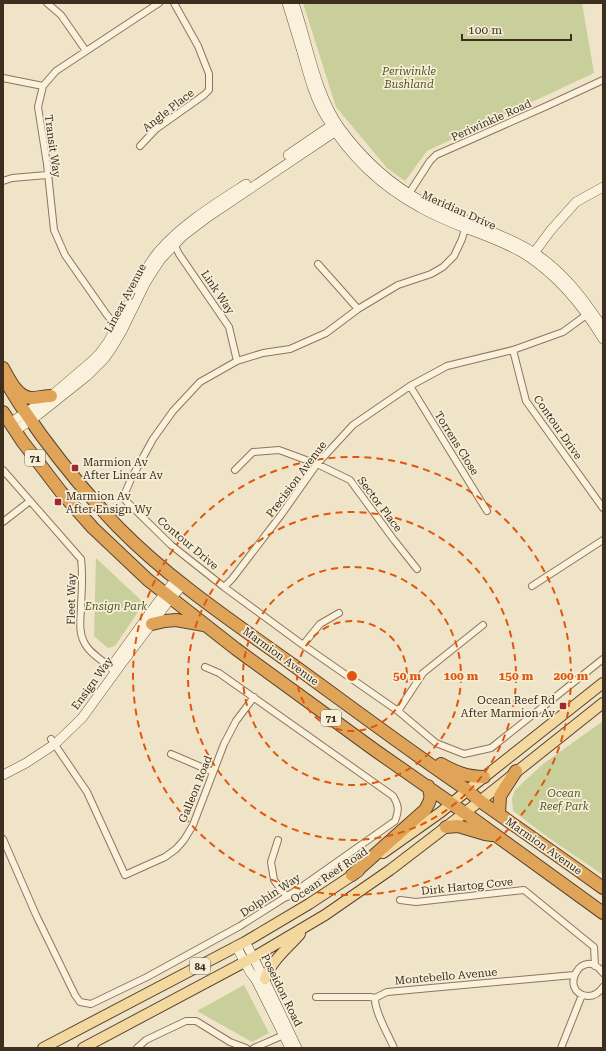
<svg xmlns="http://www.w3.org/2000/svg" width="606" height="1051" viewBox="0 0 606 1051" font-family="'Roboto Serif',serif">
	<style>
		.green { fill: #c9cf9b }
		.lines { fill: none; stroke-linecap: round; stroke-linejoin: round }
		.street-casing { stroke: #8d765c; stroke-width: 8 }
		.secondary-casing { stroke: #6f573f; stroke-width: 10 }
		.primary-casing { stroke: #5b4430; stroke-width: 12 }
		.highway-casing { stroke: #5b4430; stroke-width: 14 }
		.street { stroke: #faf1dc; stroke-width: 6 }
		.secondary { stroke: #faf1dc; stroke-width: 9 }
		.primary { stroke: #f3d9a0; stroke-width: 10 }
		.highway { stroke: #e0a458; stroke-width: 12 }
		.ring { fill: none; stroke: #df570d; stroke-width: 2; stroke-dasharray: 7 5 }
		.poi-dot { fill: #9e2a2b; stroke: #f7eed8; stroke-width: 1.5 }
		.labels { text-anchor: middle; stroke-width: 3.5; stroke-linejoin: round; paint-order: stroke }
		.shield { fill: #f7eed8; stroke: #756857; stroke-width: 1 }
		.shield-label { font-size: 10px; font-weight: bold; fill: #3d2e20 }
		.park-label { font-size: 11px; font-style: italic; fill: #4d5a26; stroke: #f7eed8 }
		.street-label { font-size: 11px; fill: #3d2e20; stroke: #f7eed8 }
		.poi-label { font-size: 11px; fill: #3d2e20; stroke: #f7eed8; text-anchor: start }
		.centre { fill: #df570d; stroke: #f7eed8; stroke-width: 2 }
		.ring-label { font-size: 12px; text-anchor: middle; font-weight: bold; fill: #df570d; stroke: #f7eed8; stroke-width: 3.5; stroke-linejoin: round; paint-order: stroke }
	</style>
	<rect width="100%" height="100%" fill="#f0e4c8"/>
	<path class="green" d="M303,3H582L594,73L427,151L405,181L387,168L336,107Z
		M96,558L144,603L115,646L108,648L94,636Z
		M603,721V875L549,838L513,811L512,798L515,790L543,764Z
		M244,985L269,1033L252,1042L197,1011Z"/>
	<g class="lines">
		<g class="street-casing">
			<path id="street" d="M47,3L61,15L86,51
				M3,78L43,86
				M140,146L156,129L204,95L209,90V74L198,46L174,3
				M3,181L12,178L47,175
				M408,195L430,161L436,155L549,105L603,80
				M466,225L462,239L454,256L443,267L431,274L398,285L358,309L326,333L290,349L263,353L237,361L200,382L173,411L153,439L131,479L123,498L171,545L224,587L303,645L398,711L436,743L464,754L491,748L603,659
				M173,242L179,254L229,327L237,361
				M318,264L358,309
				M118,328L107,315L65,255L54,230L47,164L38,107L43,86L56,71L159,3
				M513,350L526,401L603,508
				M410,386L487,511
				M3,470L81,559C83,575 82,590 81,605C81,617 78,631 84,642C89,653 103,661 113,669
				M235,470L253,452L279,450L317,464L350,480L394,540L417,569
				M3,522L30,501
				M532,586L603,540
				M224,587L232,579L281,515L317,464L353,425L410,386L447,366L513,350L563,332L589,313
				M303,645L320,624L339,613
				M398,711L423,673L483,625
				M51,739L87,792L125,875L165,857L176,849L184,840L193,825L224,744L236,721L254,697
				M171,754L213,772
				M3,839L36,915L75,995L80,1002L91,1004L147,977L240,926L300,888L395,821C399,810 399,806 393,796L219,673L205,667
				M278,840L271,862L274,880L287,897
				M400,900L416,902L524,890L594,947L595,966
				M603,973C582,944 557,993 588,996C595,996 599,993 603,987
				M316,997H370L375,998
				M137,1048L146,1040L186,1021H196L230,1042L246,1048
				M254,1048L286,1034
				M394,1048C389,1036 374,1011 375,998L387,992L574,975
				M561,1048L582,995"/>
		</g>
		<g class="secondary-casing">
			<path id="secondary" d="M287,3C292,19 297,36 302,52C308,73 314,98 326,117C349,156 382,187 421,208C435,216 450,222 465,228C486,236 507,243 526,255C558,276 583,306 603,339
				M294,3C308,43 315,93 340,128C362,158 390,184 423,202C437,209 451,214 465,220C488,231 511,238 533,252C563,271 584,299 603,328
				M288,155L335,123
				M531,257L551,230L576,202L603,187
				M136,289C142,276 149,263 158,252C182,224 215,204 246,184
				M10,423L51,396L92,361L100,353L108,342L129,303
				M15,431L38,415L87,376L105,358L112,348L122,331L145,284L153,271L161,259L183,236L208,217L324,139L339,129
				M111,667L158,602L176,579
				M3,775L26,763L55,744L82,718L122,663L171,598L183,585
				M245,942C264,976 280,1013 297,1048
				M236,946L250,972L256,980L290,1048"/>
		</g>
		<g class="primary-casing">
			<path id="primary" d="M383,853L441,812L474,785L603,683
				M265,979C271,961 288,948 300,934
				M43,1048L245,942L309,904L359,871
				M83,1048L254,957L325,915L390,870L480,801L603,703"/>
		</g>
		<g class="highway-casing">
			<path id="highway" d="M3,368C9,379 17,397 31,398C37,398 44,396 51,396
				M3,377C10,388 16,399 23,409C51,451 84,491 118,527C170,580 233,622 293,665C351,707 408,750 467,790L480,801L578,870L603,888
				M3,412L22,441L61,492L93,528L148,580L236,649L376,751L472,818L603,913
				M152,624L165,621L176,620L204,625
				M441,764C455,772 467,777 484,777
				M499,814L500,796L516,771
				M446,827L458,826L485,834L492,835
				M352,875L425,810C431,800 432,797 428,786"/>
		</g>
		<use href="#street" class="street"/>
		<use href="#secondary" class="secondary"/>
		<use href="#primary" class="primary"/>
		<use href="#highway" class="highway"/>
	</g>
	<g class="ring">
		<circle cx="352" cy="676" r="55"/>
		<circle cx="352" cy="676" r="109"/>
		<circle cx="352" cy="676" r="164"/>
		<circle cx="352" cy="676" r="219"/>
	</g>
	<g class="poi-dot">
		<rect x="71" y="464" width="8" height="8" rx="2"/>
		<rect x="54" y="498" width="8" height="8" rx="2"/>
		<rect x="559" y="702" width="8" height="8" rx="2"/>
	</g>
	<g class="labels">
		<g class="shield">
			<rect x="25" y="450" width="20" height="16" rx="3"/>
			<rect x="321" y="710" width="20" height="16" rx="3"/>
			<rect x="190" y="958" width="20" height="16" rx="3"/>
		</g>
		<g class="shield-label">
			<text x="35" y="462">71</text>
			<text x="331" y="722">71</text>
			<text x="200" y="970">84</text>
		</g>
		<g class="park-label">
			<text x="409" y="75">Periwinkle<tspan x="409" dy="13">Bushland</tspan></text>
			<text x="116" y="610">Ensign Park</text>
			<text x="564" y="797">Ocean<tspan x="564" dy="13">Reef Park</tspan></text>
		</g>
		<g class="street-label">
			<text transform="translate(168 110) rotate(-38)" y="4">Angle Place</text>
			<text transform="translate(491 120) rotate(-24)" y="4">Periwinkle Road</text>
			<text transform="translate(53 146) rotate(82)" y="4">Transit Way</text>
			<text transform="translate(459 210) rotate(24)" y="4">Meridian Drive</text>
			<text transform="translate(218 292) rotate(56)" y="4">Link Way</text>
			<text transform="translate(125 298) rotate(-62)" y="4">Linear Avenue</text>
			<text transform="translate(558 427) rotate(55)" y="4">Contour Drive</text>
			<text transform="translate(457 443) rotate(58)" y="4">Torrens Close</text>
			<text transform="translate(296 479) rotate(-53)" y="4">Precision Avenue</text>
			<text transform="translate(380 504) rotate(53)" y="4">Sector Place</text>
			<text transform="translate(188 543) rotate(40)" y="4">Contour Drive</text>
			<text transform="translate(71 599) rotate(-89)" y="4">Fleet Way</text>
			<text transform="translate(281 656) rotate(36)" y="4">Marmion Avenue</text>
			<text transform="translate(92 683) rotate(-54)" y="4">Ensign Way</text>
			<text transform="translate(195 789) rotate(-68)" y="4">Galleon Road</text>
			<text transform="translate(544 846) rotate(35)" y="4">Marmion Avenue</text>
			<text transform="translate(329 875) rotate(-34)" y="4">Ocean Reef Road</text>
			<text transform="translate(467 886) rotate(-6)" y="4">Dirk Hartog Cove</text>
			<text transform="translate(270 895) rotate(-33)" y="4">Dolphin Way</text>
			<text transform="translate(446 976) rotate(-5)" y="4">Montebello Avenue</text>
			<text transform="translate(282 990) rotate(64)" y="4">Poseidon Road</text>
		</g>
		<g class="poi-label">
			<text x="83" y="466">Marmion Av<tspan x="83" dy="13">After Linear Av</tspan></text>
			<text x="66" y="500">Marmion Av<tspan x="66" dy="13">After Ensign Wy</tspan></text>
			<text x="555" y="704" text-anchor="end">Ocean Reef Rd<tspan x="555" dy="13">After Marmion Av</tspan></text>
		</g>
	</g>
	<circle cx="352" cy="676" r="6" class="centre"/>
	<g class="ring-label">
		<text x="407" y="680">50 m</text>
		<text x="461" y="680">100 m</text>
		<text x="516" y="680">150 m</text>
		<text x="571" y="680">200 m</text>
	</g>
	<rect width="606" height="1051" fill="none" stroke="#3d2e20" stroke-width="8"/>
	<path d="M462 34v6h109v-6" fill="none" stroke="#3d2e20" stroke-width="2"/>
	<text x="468" y="34" font-size="12" fill="#3d2e20" stroke="#f7eed8" stroke-width="3" paint-order="stroke">100 m</text>
</svg>
